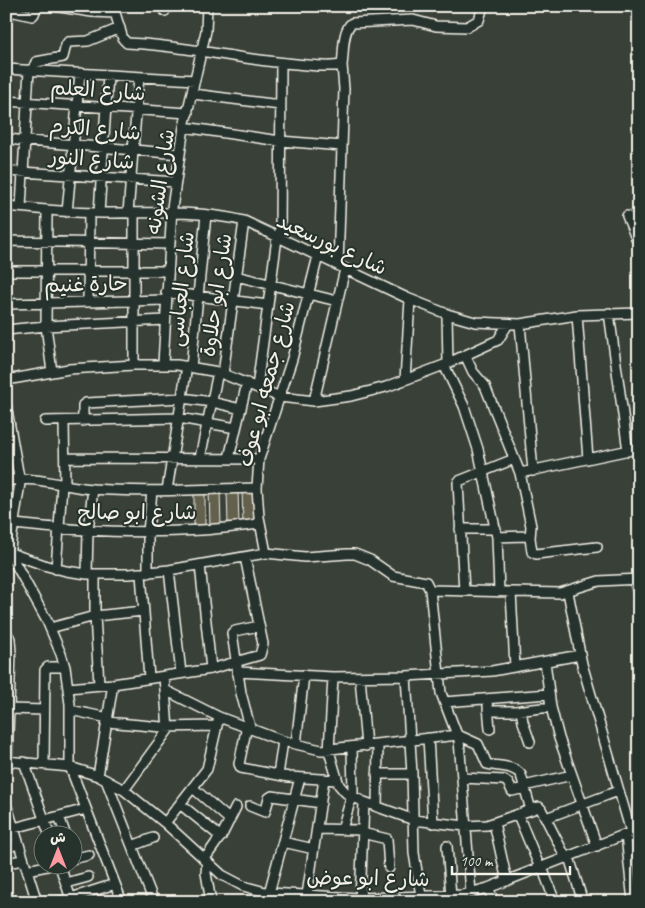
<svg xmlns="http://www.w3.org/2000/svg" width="645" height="908" viewBox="0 0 645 908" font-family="Caveat,'Playpen Sans Arabic',sans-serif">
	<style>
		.building { fill: #64604d; stroke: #f4f1e8 }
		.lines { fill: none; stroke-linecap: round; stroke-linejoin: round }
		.minor-casing { stroke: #f4f1e8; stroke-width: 12 }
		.minor { stroke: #26332d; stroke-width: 9 }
		.labels { text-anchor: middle; stroke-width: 4; stroke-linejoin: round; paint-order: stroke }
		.street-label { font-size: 21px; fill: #f4f1e8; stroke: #26332d }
	</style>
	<rect width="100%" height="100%" fill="#394037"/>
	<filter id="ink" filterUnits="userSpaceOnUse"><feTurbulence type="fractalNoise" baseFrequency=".02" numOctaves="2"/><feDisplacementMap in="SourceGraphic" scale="10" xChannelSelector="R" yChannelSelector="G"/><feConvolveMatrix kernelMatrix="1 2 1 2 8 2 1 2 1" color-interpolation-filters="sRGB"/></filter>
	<g filter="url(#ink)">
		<path class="building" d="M227,490H238L239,525H228Z
			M242,490H253L254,524L243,525Z
			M194,491H205V525H194Z
			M209,491H220L221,525L210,526Z"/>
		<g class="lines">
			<g class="minor-casing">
				<path id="minor" d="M53,6L92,12L115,13
					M113,6L123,39L127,43C184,45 239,60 296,64C311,65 327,68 342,65L344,89L338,265
					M10,11L32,16L34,14L37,6
					M165,11V6
					M6,23L11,6
					M342,65C344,53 342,30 352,23L413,20L436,26L467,27L479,20L483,6
					M6,69L195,80
					M32,71L36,62L63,57L66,45L68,42L88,41L120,28
					M193,94L280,105
					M6,101L188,113
					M184,127L280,141L342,146
					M6,139L180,154
					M6,171L176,182
					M6,206C38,209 70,213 102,213C148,213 199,210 244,221L407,298L447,314L475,322L520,324L577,315L639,313
					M21,207L29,70
					M47,210L46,326L52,372
					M67,212L80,73
					M99,213L108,75
					M128,213L139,77
					M627,216L639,245
					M280,239L281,63
					M6,241L169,244
					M6,271H168
					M236,276L337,301
					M166,292L268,305
					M88,302L89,213
					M6,304L166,300
					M609,313L628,451
					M447,314L448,364
					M577,315L588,459
					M520,324L533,471
					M6,330L46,326L165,320
					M465,355L473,372L485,386L520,473L639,448
					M163,364L172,208L184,127L206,31L207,6
					M134,365V213
					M444,365L464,406L478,449L497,537L499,592
					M191,367L206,215
					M223,374L244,221
					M6,380L69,369L134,365H177L218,372L280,397L314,401L351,396L386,387L444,365L498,340L508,324
					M405,380L410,300
					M257,387L277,238
					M314,401L345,269
					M6,404L20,483L9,554
					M45,421L179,418L236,428
					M64,421L65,485
					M83,421V405L86,403L182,398L212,402L241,409
					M65,458L259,459
					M200,458L218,372
					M229,458L247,383
					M520,473L531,526L530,538
					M6,481C35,475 64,487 93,489C148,493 203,489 257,488
					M167,490L187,366
					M14,524C76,531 139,534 202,530C221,529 241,526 260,524
					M460,529H496
					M497,537L527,536L530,538L532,552L536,554L597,547
					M266,553L259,517L257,488L259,459L292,359L318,256
					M10,554L47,621L61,654L65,667L70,704V767L122,902
					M6,555L13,554L47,566L66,571L87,574H129L169,570L266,553L305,557L347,554H355L370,560L393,576L426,582L430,590L441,693L459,740L471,893
					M200,565L211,669
					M56,569L62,485
					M169,570L181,673
					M148,573V532L152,491
					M87,574L88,530L93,489
					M95,574V616L99,684
					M141,574L149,678
					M634,579L639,598
					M430,590L560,593L599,581L639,579
					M464,591L458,483L459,481L514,459
					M511,592L515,667
					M568,592L582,664L631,832
					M50,628L95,616L143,611
					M6,631L10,639L11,653L7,761
					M545,662L551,707L559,738L597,846
					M237,672L333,677L406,676L492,671L580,655
					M406,676L412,774L414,853L421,896
					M333,677L329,751L339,785L346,793L364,802L414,820L465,826L487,825L539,807L541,809L566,858
					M360,677L366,746
					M68,688L113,684L211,669L260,655L263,644L245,557
					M165,690L219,717L283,741L321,750L458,735L478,744L487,764C499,767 514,765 521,775L531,810
					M444,702L549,694
					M488,706L490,729
					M9,709L44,710
					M70,710L108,718
					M521,710L523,722L530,742
					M488,711H515L551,707
					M107,722L162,727L217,726
					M247,726L239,764L241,768L289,777L337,780
					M250,727L241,693L232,633L235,631L259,626
					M428,738L433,823
					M296,744L304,675
					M6,761L70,767L98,776L124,790L165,823L222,875L243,886L269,893L359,898L462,895L488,888L639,829
					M24,762L50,836
					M44,764L45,670L48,667H65
					M377,774H412
					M278,775L283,741
					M98,776L113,684
					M462,778L504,780L508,783L512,791L525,788
					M106,780L154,902
					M524,786L572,775
					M193,788L230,820
					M124,790L168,730L164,676
					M6,803L37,902
					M180,804L221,837
					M250,806L265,812L269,798L272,796L321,803
					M377,807L378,744
					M518,815L540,868
					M59,816L66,836
					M546,818L618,791
					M165,823L207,769L219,717
					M494,823L507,881
					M14,828L86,809
					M317,829L363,830
					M342,829L353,792L352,748
					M362,833L387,839L389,868
					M626,835L633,902
					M283,842L314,849
					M132,846L153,838
					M447,846L451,896
					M6,847L19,844
					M569,857L583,902
					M72,859L89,855
					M204,860L223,833L236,807
					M207,862L206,873L211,902
					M6,863L23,860
					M60,866L72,902
					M542,867L555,902
					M27,870L47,866
					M66,883L88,877
					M488,888L494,902
					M307,895L324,779
					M58,902L115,884
					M270,902L269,893L300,778
					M360,902L364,802"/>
			</g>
			<use href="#minor" class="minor"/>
		</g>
	</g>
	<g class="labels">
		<g class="street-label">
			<text transform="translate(98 90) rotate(4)" y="7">شارع العلم</text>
			<text transform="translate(95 129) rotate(5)" y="7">شارع الكرم</text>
			<text transform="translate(92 159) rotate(4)" y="7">شارع النور</text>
			<text transform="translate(160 182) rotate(-82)" y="7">شارع الشونه</text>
			<text transform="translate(332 244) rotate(25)" y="7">شارع بورسعيد</text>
			<text transform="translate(86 284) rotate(-1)" y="7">حارة غنيم</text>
			<text transform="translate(181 289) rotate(-84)" y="7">شارع العباسى</text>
			<text transform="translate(216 295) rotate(-82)" y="7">شارع ابو حلاوة</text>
			<text transform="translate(266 384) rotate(-75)" y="7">شارع جمعه ابو عوف</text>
			<text x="137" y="519">شارع ابو صالح</text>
			<text transform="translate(368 878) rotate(1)" y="7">شارع ابو عوض</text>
		</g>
	</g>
	<rect width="645" height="908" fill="none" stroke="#26332d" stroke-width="25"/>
	<rect x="12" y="12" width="620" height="883" fill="none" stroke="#f4f1e8" stroke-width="2" filter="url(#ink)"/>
	<g transform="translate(58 850)"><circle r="24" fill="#26332d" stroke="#787f78"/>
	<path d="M0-4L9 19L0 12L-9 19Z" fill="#ff9aa2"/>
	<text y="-8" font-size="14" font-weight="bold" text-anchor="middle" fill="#f4f1e8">ش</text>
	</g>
	<path d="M452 866v8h118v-8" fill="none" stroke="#f4f1e8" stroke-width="2.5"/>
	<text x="460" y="866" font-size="15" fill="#f4f1e8" stroke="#26332d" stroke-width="4" paint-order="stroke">100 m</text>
</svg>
